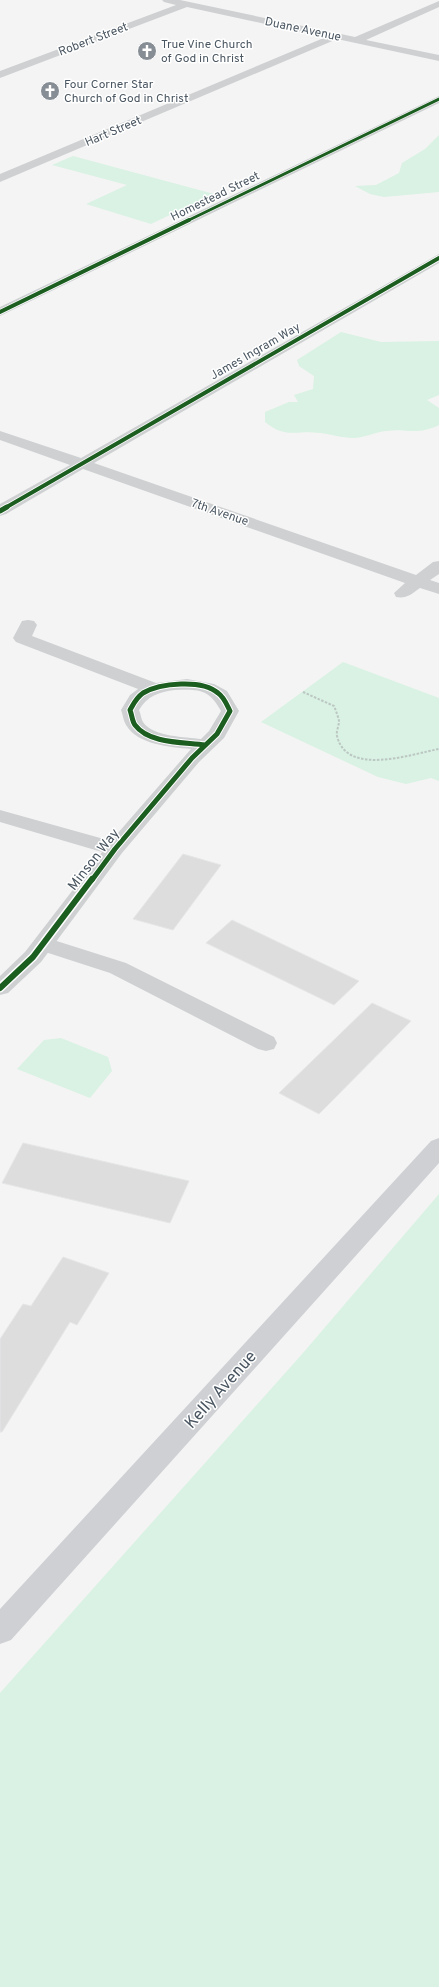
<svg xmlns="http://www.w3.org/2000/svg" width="439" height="1987" viewBox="0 0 439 1987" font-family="Overpass,sans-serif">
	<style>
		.green { fill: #d9f2e3 }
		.building { fill: #ddddde; stroke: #e5e6e7 }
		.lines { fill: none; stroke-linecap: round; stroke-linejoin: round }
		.path { stroke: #bcc7c4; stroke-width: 2; stroke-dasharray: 2.5 1.5; stroke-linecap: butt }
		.service { fill: #ced0d2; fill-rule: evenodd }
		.minor { fill: #ced0d2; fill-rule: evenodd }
		.secondary { fill: #ced0d4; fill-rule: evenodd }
		.cycleway-far3-casing { stroke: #fff; stroke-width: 4 }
		.cycleway-far2-casing { stroke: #fff; stroke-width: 5.5 }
		.cycleway-far1-casing { stroke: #fff; stroke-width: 7 }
		.cycleway-casing { stroke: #fff; stroke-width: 9 }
		.cycleway-far3 { stroke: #1b5e20; stroke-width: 3 }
		.cycleway-far2 { stroke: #1b5e20; stroke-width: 4 }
		.cycleway-far1 { stroke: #1b5e20; stroke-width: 5 }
		.cycleway { stroke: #1b5e20; stroke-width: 6 }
		.labels { text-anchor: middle; stroke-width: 3; stroke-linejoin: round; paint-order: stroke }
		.far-street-label { font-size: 12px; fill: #4a5661; stroke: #fff }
		.far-poi-label { font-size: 12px; fill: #4a5661; stroke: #fff; text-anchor: start }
		.street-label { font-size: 14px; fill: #4a5661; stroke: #fff }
		.near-street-label { font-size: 17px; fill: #4a5661; stroke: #fff }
	</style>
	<rect width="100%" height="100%" fill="#f4f4f4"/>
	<path class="green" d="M439,135V192L384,197L370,194L355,186L376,185L399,173L402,163L425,149Z
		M73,156L214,194L151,224L86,204L127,185L52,165Z
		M341,332L381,342L439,341V395L427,400L439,408V425C417,436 406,428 386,431C375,432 364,438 353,438C342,438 331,434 320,433C297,430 285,439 265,422V412L289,402H298L294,395L313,389L314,376L299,366L297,360Z
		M343,662L439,698V781L431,778L406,784L378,777L261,722Z
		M61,1038L108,1057L112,1071L90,1098L17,1069L44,1040Z
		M439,1194V1987H0V1693L303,1353Z"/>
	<path class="building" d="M183,854L221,865L173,930L133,919Z
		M232,920L359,981L334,1005L206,943Z
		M372,1003L411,1021L319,1114L279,1093Z
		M23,1143L189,1181L170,1223L2,1183Z
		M63,1257L109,1273L77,1325L70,1322L2,1432H0V1339L23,1304L31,1306Z"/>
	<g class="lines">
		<path class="path" d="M303,692L334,706C336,711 338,716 339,721C339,726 336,731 337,736C347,777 411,754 439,749"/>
		<path class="service" d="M44,937L126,963L274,1037L277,1043L274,1049L266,1051L258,1049L110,973L36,949L33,944L36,939Z"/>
		<path class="minor" d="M162,0H180L355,37L439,1V7L366,40L439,55V61L337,39L0,182V174L326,37L187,7L0,78V71L176,5L164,2Z
			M439,96V103L0,316V307Z
			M439,254V263L94,463L416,575L433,562L439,561V574L430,580L439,583V594L420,588C412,594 406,599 396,597L394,593L405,583L83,469L6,514L0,516V504L70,465L0,440V431L81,458Z
			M28,620L34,621L37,625L32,636L156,683L187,679L214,684L227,691L239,711L224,738L199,762L122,853L41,962L8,993L0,995V976L25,952L102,852L0,822V810L111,841L191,749C170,747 138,745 126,725C123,720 123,715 121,710L130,695L138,689L16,642L13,638L22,621ZM175,690C199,689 209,689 221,711L209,731L201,739C186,737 153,737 143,722C141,719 141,714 139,710C147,696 159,692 175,690Z"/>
		<path class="secondary" d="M439,1138V1163L11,1640L0,1644V1609L431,1141Z"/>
		<g class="cycleway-far3-casing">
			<path id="cycleway-far3" d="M187,221L439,99"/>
		</g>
		<g class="cycleway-far2-casing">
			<path id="cycleway-far2" d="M0,312L189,220
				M5,508L439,258"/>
		</g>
		<g class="cycleway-far1-casing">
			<path id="cycleway-far1" d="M0,511L7,507
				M92,880L115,849L192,758L217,734L230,711C227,705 224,697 218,693C202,679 160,683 143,693C136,698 134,703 130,710C132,715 132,721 135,725C149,744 184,742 205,745"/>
		</g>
		<g class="cycleway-casing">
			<path id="cycleway" d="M0,988L33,957L92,879"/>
		</g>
		<use href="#cycleway-far3" class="cycleway-far3"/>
		<use href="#cycleway-far2" class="cycleway-far2"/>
		<use href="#cycleway-far1" class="cycleway-far1"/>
		<use href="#cycleway" class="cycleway"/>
	</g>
	<defs>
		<g id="church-disc" transform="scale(1)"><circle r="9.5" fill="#868d94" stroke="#fff"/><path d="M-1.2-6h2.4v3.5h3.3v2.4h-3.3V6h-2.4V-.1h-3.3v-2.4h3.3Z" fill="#fff"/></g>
	</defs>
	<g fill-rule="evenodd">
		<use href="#church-disc" x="147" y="51"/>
		<use href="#church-disc" x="50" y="91"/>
	</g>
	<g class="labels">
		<g class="far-street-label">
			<text transform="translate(303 29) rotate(12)" y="4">Duane Avenue</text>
			<text transform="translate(93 39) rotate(-21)" y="4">Robert Street</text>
			<text transform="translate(113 131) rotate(-23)" y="4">Hart Street</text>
			<text transform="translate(215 196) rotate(-26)" y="4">Homestead Street</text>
			<text transform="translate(255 351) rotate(-30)" y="4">James Ingram Way</text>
			<text transform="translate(220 512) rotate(19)" y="4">7th Avenue</text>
		</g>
		<g class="far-poi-label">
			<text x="161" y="48">True Vine Church<tspan x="161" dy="14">of God in Christ</tspan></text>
			<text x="64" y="88">Four Corner Star<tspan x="64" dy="14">Church of God in Christ</tspan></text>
		</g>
		<g class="street-label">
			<text transform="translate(93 859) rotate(-52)" y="5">Minson Way</text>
		</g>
		<g class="near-street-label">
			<text transform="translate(220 1389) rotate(-48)" y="6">Kelly Avenue</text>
		</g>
	</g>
</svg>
